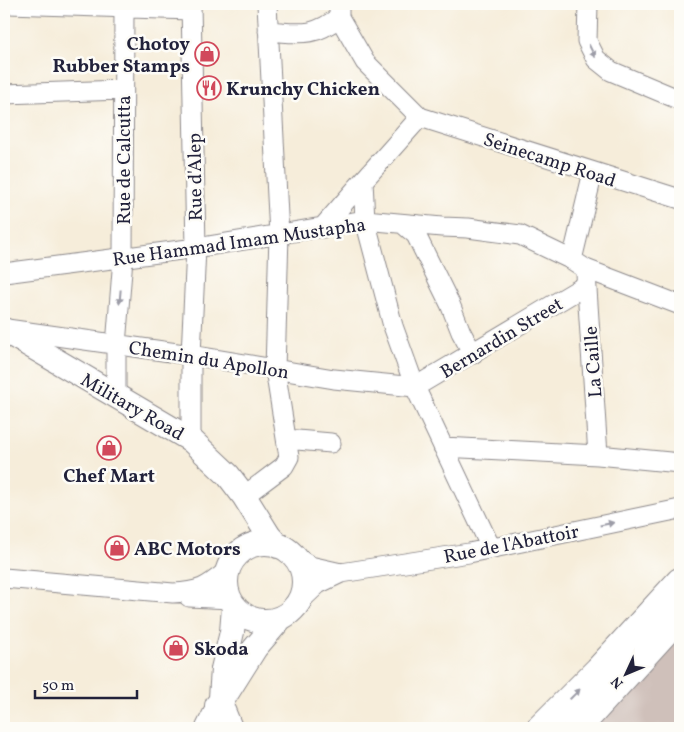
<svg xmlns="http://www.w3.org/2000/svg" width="684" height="732" viewBox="0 0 684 732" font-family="Vollkorn,serif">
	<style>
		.industrial { fill: #cfc0ba }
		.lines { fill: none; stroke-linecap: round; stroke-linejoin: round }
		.minor-casing { stroke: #8c888a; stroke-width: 21 }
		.major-casing { stroke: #8c888a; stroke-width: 26 }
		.highway-casing { stroke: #8c888a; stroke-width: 30 }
		.minor { stroke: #fff; stroke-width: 19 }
		.major { stroke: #fff; stroke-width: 24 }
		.highway { stroke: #fff; stroke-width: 28 }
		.oneway { fill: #9c9ca7 }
		.labels { text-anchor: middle; stroke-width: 5; stroke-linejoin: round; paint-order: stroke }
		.poi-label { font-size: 19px; font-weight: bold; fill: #22223b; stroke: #fdfcf7; text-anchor: start }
		.street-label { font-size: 19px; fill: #22223b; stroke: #fdfcf7 }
	</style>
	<rect width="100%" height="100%" fill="#fdfcf7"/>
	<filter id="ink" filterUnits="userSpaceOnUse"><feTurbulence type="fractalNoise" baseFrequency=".02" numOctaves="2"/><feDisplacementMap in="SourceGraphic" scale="10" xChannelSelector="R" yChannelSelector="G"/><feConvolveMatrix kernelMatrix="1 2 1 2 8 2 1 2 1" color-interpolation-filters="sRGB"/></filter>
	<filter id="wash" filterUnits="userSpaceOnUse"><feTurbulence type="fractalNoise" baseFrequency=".0096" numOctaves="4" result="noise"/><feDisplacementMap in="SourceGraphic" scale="20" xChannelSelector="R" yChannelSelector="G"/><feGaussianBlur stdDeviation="1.12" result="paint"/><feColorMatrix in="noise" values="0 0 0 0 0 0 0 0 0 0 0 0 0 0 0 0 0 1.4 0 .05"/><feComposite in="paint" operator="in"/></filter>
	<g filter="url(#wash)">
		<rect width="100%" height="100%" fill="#f6edda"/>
		<path class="industrial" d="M680,634V728H590Z"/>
	</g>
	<g filter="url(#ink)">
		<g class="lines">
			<g class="minor-casing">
				<path id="minor" d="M9,4L191,10
					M339,4V17L365,62L420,117L680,199
					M588,4L587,41L596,59L611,71L680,100
					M268,31C299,33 313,38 339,17
					M4,94L122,90
					M420,117L363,181L365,220L393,326L415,387L491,548
					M403,224L416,235L450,304L461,332L473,354
					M322,228L363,181
					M572,260L593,172
					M4,273L196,248L365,220L442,227L468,228L520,235L572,260L586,269L680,305
					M586,274L598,455
					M7,329L191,355L334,379L415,387L586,285
					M116,396V345L123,258L124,4
					M286,439L331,443
					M191,440V355L196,248L191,4
					M443,447L598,455L680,463
					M244,496L284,466L289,457L275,369L279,235L267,4
					M291,554L310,566L341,573
					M4,578L173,593C200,592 206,588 227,571
					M189,597L230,599
					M298,603L318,584L341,573L469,553L680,509"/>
			</g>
			<g class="major-casing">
				<path id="major" d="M4,330L191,440L228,475L244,496L269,536L278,546
					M226 582a39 39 0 1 1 78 0a39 39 0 1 1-78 0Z
					M221,698L223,669L232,632L234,607
					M208,728L221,702L255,648L280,619"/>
			</g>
			<g class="highway-casing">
				<path id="highway" d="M219,706L228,728
					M541,728L599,670L680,582
					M577,728L680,615"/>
			</g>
			<use href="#minor" class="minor"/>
			<use href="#major" class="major"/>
			<use href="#highway" class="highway"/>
		</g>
		<defs><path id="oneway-solid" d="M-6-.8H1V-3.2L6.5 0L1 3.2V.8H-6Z" transform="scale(1.25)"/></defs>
		<g class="oneway">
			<use href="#oneway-solid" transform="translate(592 51) rotate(63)"/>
			<use href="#oneway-solid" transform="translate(120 297) rotate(95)"/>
			<use href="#oneway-solid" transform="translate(607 524) rotate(-12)"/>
			<use href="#oneway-solid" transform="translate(575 694) rotate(-45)"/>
		</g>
	</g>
	<defs>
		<g id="shop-ring" transform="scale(1.25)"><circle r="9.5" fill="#fdfcf7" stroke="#d1495b" stroke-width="1.5"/><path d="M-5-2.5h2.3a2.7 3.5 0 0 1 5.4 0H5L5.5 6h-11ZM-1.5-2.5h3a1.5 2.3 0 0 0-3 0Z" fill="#d1495b"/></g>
		<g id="restaurant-ring" transform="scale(1.25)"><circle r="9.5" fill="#fdfcf7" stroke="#d1495b" stroke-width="1.5"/><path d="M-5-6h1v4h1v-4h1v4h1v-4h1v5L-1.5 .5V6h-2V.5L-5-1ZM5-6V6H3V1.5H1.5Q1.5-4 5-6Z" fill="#d1495b"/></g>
	</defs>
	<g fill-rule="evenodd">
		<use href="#shop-ring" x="207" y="54"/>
		<use href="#restaurant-ring" x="209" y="88"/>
		<use href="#shop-ring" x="109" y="448"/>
		<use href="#shop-ring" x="117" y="548"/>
		<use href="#shop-ring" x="176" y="648"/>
	</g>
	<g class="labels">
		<g class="poi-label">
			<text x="190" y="50" text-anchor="end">Chotoy<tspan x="190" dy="22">Rubber Stamps</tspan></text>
			<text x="226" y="95">Krunchy Chicken</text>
			<text x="109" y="482" text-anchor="middle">Chef Mart</text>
			<text x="134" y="555">ABC Motors</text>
			<text x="194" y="655">Skoda</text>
		</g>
		<g class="street-label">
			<text transform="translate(550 159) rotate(18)" y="7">Seinecamp Road</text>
			<text transform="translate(123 160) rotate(-90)" y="7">Rue de Calcutta</text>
			<text transform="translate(194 177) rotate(-91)" y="7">Rue d'Alep</text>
			<text transform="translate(239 241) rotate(-8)" y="7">Rue Hammad Imam Mustapha</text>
			<text transform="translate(501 337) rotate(-31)" y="7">Bernardin Street</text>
			<text transform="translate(209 359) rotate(9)" y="7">Chemin du Apollon</text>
			<text transform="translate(592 362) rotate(-94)" y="7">La Caille</text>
			<text transform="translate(133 406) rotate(30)" y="7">Military Road</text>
			<text transform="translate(511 543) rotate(-11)" y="7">Rue de l'Abattoir</text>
		</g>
	</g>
	<rect width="684" height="732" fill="none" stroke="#fdfcf7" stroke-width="20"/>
	<g transform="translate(626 674) rotate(226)" stroke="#fdfcf7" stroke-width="4" paint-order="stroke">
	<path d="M0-4L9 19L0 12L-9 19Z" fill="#22223b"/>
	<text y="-8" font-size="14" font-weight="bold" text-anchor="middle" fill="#22223b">N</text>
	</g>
	<path d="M35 690v8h102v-8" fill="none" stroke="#22223b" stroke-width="2.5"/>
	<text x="42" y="690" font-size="15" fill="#22223b" stroke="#fdfcf7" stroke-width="4" paint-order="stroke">50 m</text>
</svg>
